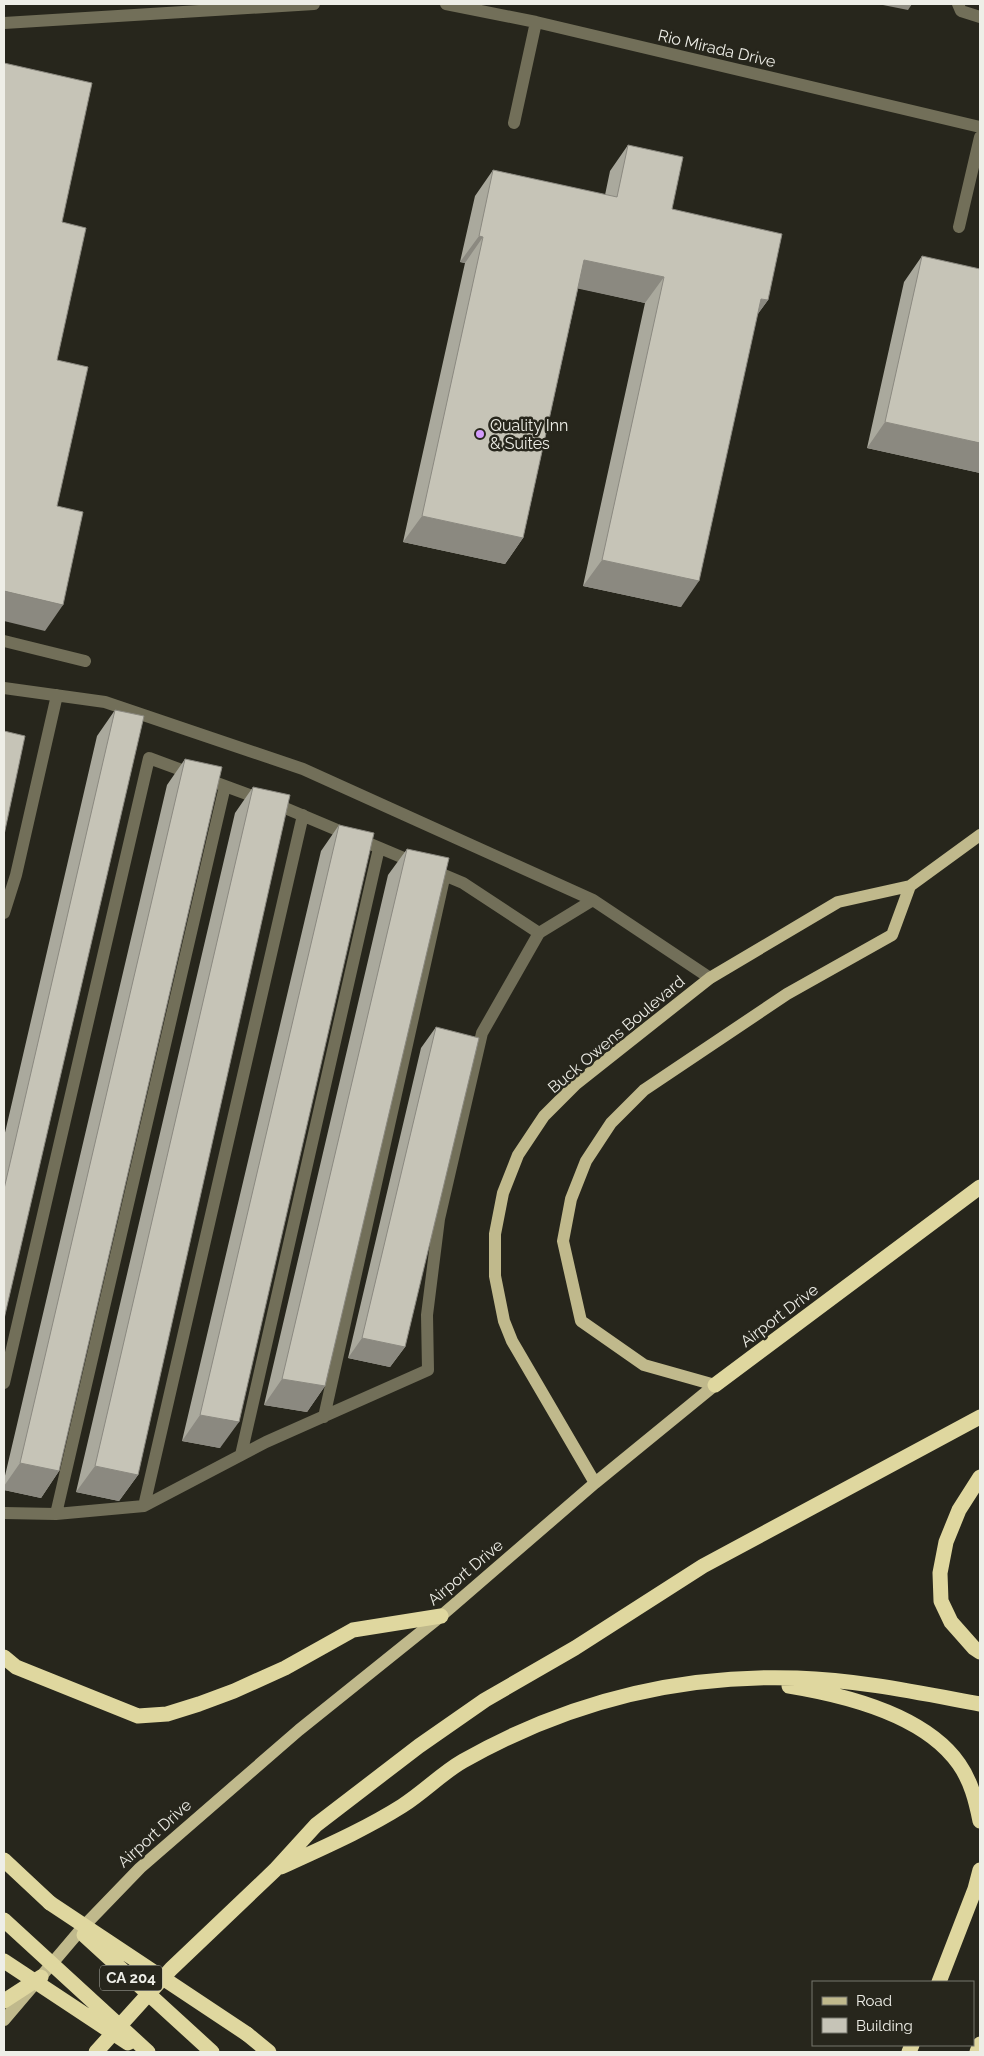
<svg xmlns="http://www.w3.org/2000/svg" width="984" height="2056" viewBox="0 0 984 2056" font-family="Raleway,sans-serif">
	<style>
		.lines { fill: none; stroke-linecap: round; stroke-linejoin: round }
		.minor { stroke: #726f59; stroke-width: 12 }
		.major { stroke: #c0b98c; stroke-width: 12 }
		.highway { stroke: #dfd79f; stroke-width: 15 }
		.highway-bridge { stroke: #dfd79f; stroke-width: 15 }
		.wall { fill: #aaa99d }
		.shaded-wall { fill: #8b8980 }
		.building { fill: #c6c4b7; stroke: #8b8980 }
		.poi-dot { fill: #d49cfc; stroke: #27261c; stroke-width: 2 }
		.labels { text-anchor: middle; stroke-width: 5; stroke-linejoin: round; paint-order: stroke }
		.shield { fill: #27261c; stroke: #b2b2aa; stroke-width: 1 }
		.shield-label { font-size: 15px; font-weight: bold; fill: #eeeee7 }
		.street-label { font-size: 16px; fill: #eeeee7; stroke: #27261c }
		.poi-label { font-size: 16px; fill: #eeeee7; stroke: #27261c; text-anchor: start }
	</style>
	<rect width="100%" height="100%" fill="#27261c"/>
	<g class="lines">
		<path class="minor" d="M446,4L536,22L980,127
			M958,4L961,11L980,17
			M4,23L314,4
			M514,123L536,22
			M959,227L980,137
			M4,641L85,661
			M4,688L105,702L303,769L593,900L710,978
			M4,913L16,875L57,695
			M4,1383L149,758L285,808L463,883L539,933
			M324,1417L443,883
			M241,1455L379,848
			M144,1506L303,815
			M4,1513L56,1514L144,1506L266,1442L428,1370L427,1315L439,1219L482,1033L539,933L593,900
			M56,1514L225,786"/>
		<path class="major" d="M715,1385L644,1365L581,1321L563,1241L571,1199L586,1161L611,1123L644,1090L787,994L892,935L910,886
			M595,1483L512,1341L504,1321L495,1276V1234L503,1193L518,1155L544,1116L576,1084L710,978L838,902L910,886L980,835
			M4,2020L83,1927L140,1868L299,1730L441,1616L595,1483L715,1385"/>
		<path class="highway" d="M715,1385L980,1187
			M980,1477L959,1510L946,1542L940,1573L941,1601L951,1622L974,1648L980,1652
			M4,1657L16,1667L138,1716L167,1714L199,1704L234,1691L285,1668L353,1630L441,1616
			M789,1686C844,1695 925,1715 959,1764C971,1781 976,1801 980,1821
			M4,1860L50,1903
			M281,1867C322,1848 364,1830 402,1806C424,1792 442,1773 463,1761C567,1702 677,1674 797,1678C859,1680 920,1693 980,1704
			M939,1982L975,1889L980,1870
			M4,2001L41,1977
			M247,2034L269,2052
			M96,2052L171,1969L275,1870L316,1825L419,1746L485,1700L575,1648L703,1566L980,1417
			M909,2052L912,2045
			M977,2052L980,2044"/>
		<path class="highway-bridge" d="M50,1903L247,2034
			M4,1920L148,2052
			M84,1935L212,2052
			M4,1961L128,2043"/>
	</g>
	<path class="wall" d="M628,145L672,209L768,300L757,315L681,607L583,586L645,303L578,288L523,538L505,564L403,542L465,263L460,262L475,196L493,170L605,195L610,171Z
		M922,256L980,473L867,448L904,282Z
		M115,710L4,1319V1137L97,736Z
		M185,759L59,1471L41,1498L4,1490V1480L167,785Z
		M253,787L138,1475L119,1501L76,1492L235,813Z
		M339,825L220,1448L182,1441L321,851Z
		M407,849L325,1386L307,1412L264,1405L388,875Z
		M436,1027L405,1347L390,1367L348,1358L421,1048Z"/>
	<path class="shaded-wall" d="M878,4H912L908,10Z
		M479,236L483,237L465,263L460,262Z
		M584,260L664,277L645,303L566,286Z
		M761,299L768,300L749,326Z
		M885,422L980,443V473L867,448Z
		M422,516L523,538L505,564L403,542Z
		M602,560L699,581L681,607L583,586Z
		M4,591L63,605L45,631L4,621Z
		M362,1338L405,1347L390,1367L348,1358Z
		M282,1379L325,1386L307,1412L264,1405Z
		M200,1415L239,1422L220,1448L182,1441Z
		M20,1463L59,1471L41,1498L4,1490V1486Z
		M95,1466L138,1475L119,1501L76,1492Z"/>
	<path class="building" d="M4,63L92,83L62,222L86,228L57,360L88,367L57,506L83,512L63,605L4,591Z
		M628,145L683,157L672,209L782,234L768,300L761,299L699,581L602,560L664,277L584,260L523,538L422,516L483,237L479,236L493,170L617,197Z
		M922,256L980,269V443L885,422Z
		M115,710L144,716L4,1319V1189Z
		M4,731L25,736L4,835Z
		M185,759L222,767L59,1471L20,1463Z
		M253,787L290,795L138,1475L95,1466Z
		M339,825L374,833L239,1422L200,1415Z
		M407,849L449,858L325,1386L282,1379Z
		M436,1027L479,1038L405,1347L362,1338Z"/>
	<circle class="poi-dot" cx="480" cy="434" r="5"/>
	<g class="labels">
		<rect class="shield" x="100" y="1965.5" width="62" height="25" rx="4"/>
		<g class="shield-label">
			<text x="131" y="1983">CA 204</text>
		</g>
		<g class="street-label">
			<text transform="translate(717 48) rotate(13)" y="6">Rio Mirada Drive</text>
			<text transform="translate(616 1034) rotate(-40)" y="6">Buck Owens Boulevard</text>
			<text transform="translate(779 1315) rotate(-37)" y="6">Airport Drive</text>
			<text transform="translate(465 1572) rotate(-40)" y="6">Airport Drive</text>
			<text transform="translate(154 1833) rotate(-42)" y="6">Airport Drive</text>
		</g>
		<g class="poi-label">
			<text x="490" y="431">Quality Inn<tspan x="490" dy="18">&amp; Suites</tspan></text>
		</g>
	</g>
	<rect width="984" height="2056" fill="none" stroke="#eeeee7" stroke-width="10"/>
	<rect x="812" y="1981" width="162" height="65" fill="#27261c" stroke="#77766d"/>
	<rect x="822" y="1997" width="25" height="8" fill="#c0b98c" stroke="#77766d"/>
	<text x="856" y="2006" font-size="15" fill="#eeeee7">Road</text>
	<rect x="822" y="2018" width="25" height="15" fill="#c6c4b7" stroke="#77766d"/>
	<text x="856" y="2031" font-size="15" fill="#eeeee7">Building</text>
</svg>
